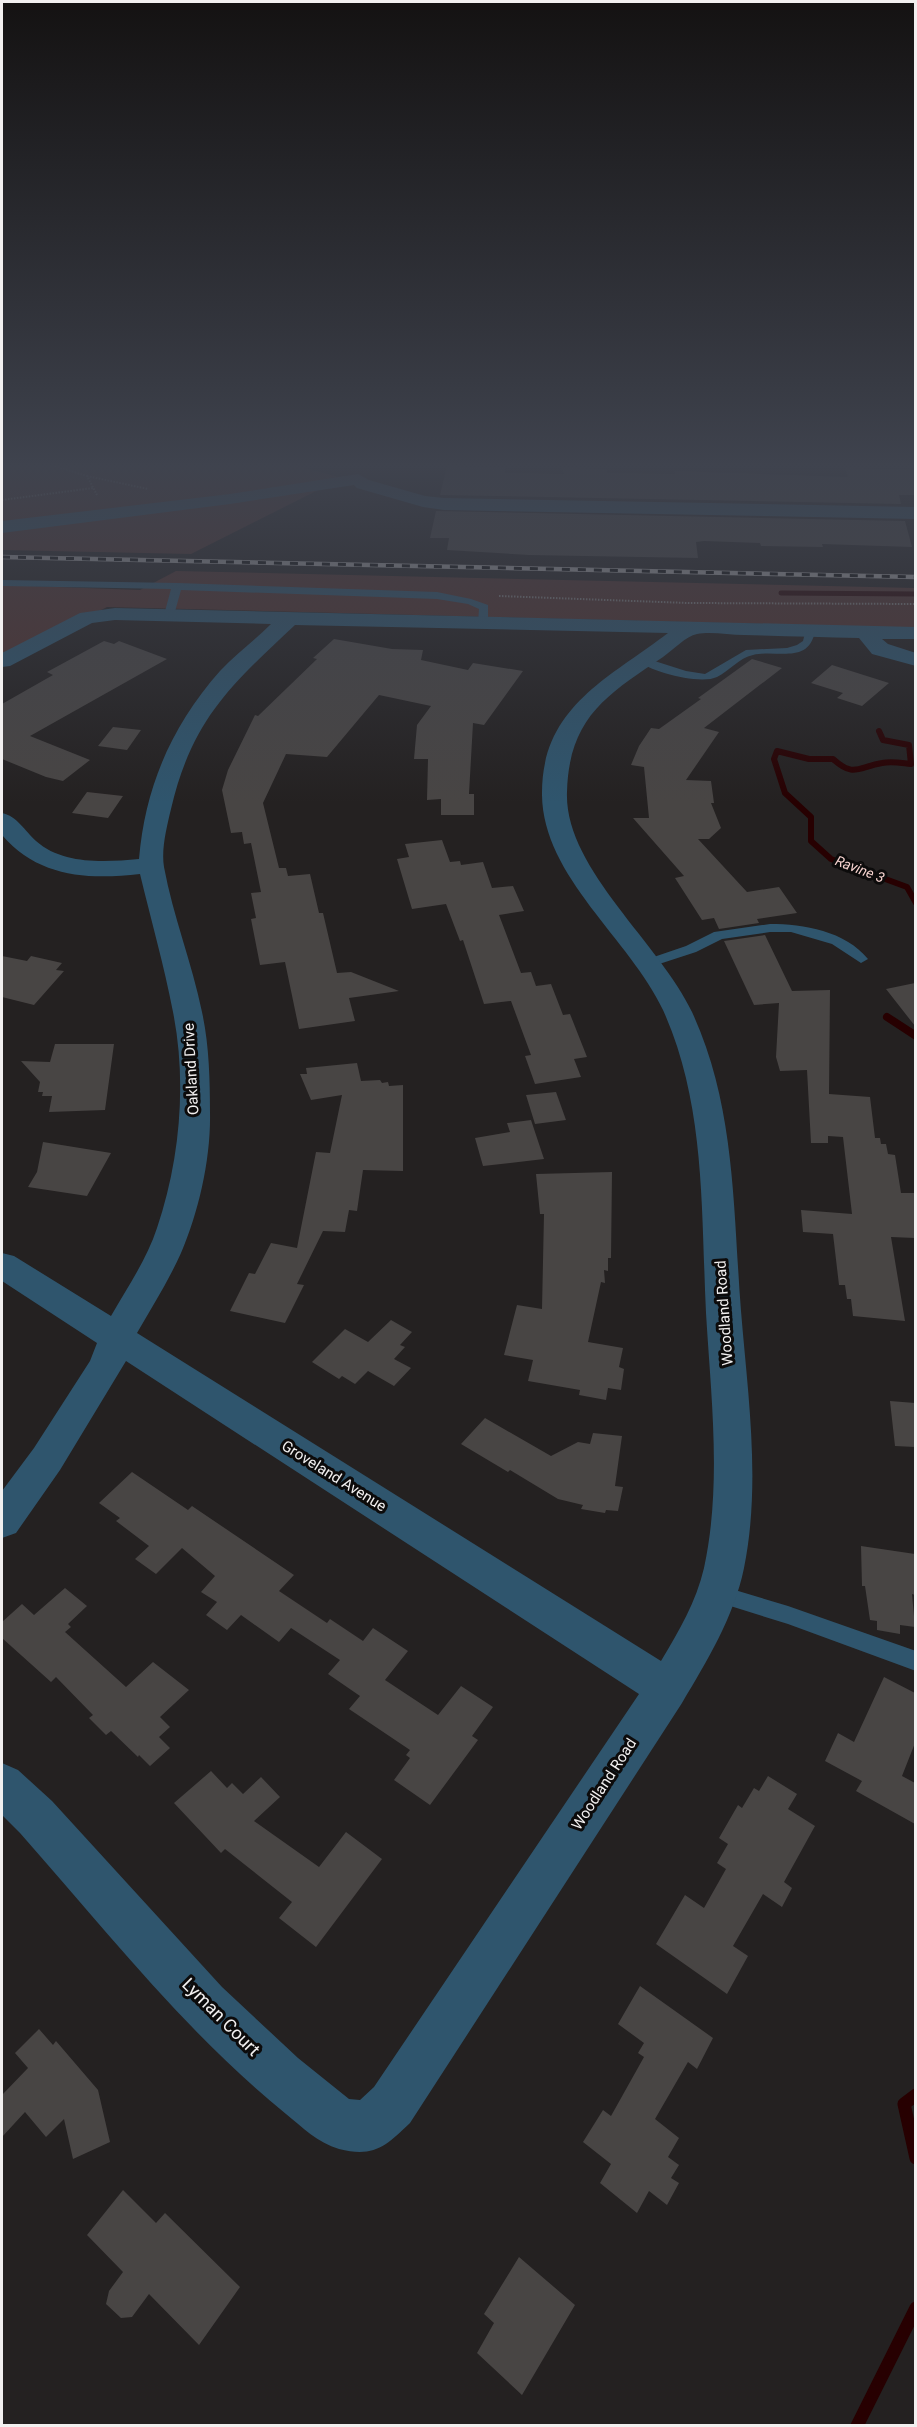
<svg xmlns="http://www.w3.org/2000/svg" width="917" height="2427" viewBox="0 0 917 2427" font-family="Roboto,sans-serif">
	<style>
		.green { fill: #50322f }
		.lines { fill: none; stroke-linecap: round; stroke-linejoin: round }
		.stream-far3 { stroke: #270001; stroke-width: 5 }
		.stream-far2 { stroke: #270001; stroke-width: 6 }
		.stream-far1 { stroke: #270001; stroke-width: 8 }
		.stream { stroke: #270001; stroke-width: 13 }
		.building { fill: #484544 }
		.path { stroke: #7e7b7b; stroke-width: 2; stroke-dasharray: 1.5 1.5; stroke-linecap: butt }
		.service { fill: #2f556d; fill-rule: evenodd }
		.minor { fill: #2f556d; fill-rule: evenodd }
		.rail-casing { stroke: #adabab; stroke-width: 4.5 }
		.rail { stroke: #0c0b0b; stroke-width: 3; stroke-dasharray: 8; stroke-linecap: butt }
		.labels { text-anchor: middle; stroke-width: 6; stroke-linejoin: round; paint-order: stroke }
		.far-water-label { font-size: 14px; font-style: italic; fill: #fad6d2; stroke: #0c0b0b }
		.street-label { font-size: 15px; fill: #f2f0f0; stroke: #0c0b0b }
		.near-street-label { font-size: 18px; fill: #f2f0f0; stroke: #0c0b0b }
	</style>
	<rect width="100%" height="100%" fill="#242121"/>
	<path class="green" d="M2,464H290L342,478L191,554L2,550Z
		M176,571L915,588V628L107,607L2,661V585L140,590Z"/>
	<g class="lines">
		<path class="stream-far3" d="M781,593L916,594"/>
		<path class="stream-far2" d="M879,731L883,740L909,745L911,764C901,763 892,761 882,763C858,767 854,778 833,759H809L777,751L774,759L785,793L811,817V841L831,859L907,887L916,903"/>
		<path class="stream-far1" d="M887,1017L916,1036"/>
		<path class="stream" d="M916,2095L904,2104L916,2158
			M857,2426L916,2308"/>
	</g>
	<path class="building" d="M447,466L505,468V473L564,474L562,468L607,469V473L675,474L674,471L848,477L845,468L915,470V495H899L901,504L440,495Z
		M436,511L905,521L912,547L822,544L823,547L761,546L760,543L704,541L696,542L698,558L529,555L447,550L449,538H430Z
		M334,639L392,649L423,650L421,660L468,670L473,663L523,671L484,725L473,723L469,794H474V815H441V799L427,800L428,759H414L417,725L431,706L379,695L327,757L286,754L263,803L279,868H286L288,876L310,874L319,913H323L337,973L351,972L399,991L349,998L355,1021L299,1029L285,962L260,965L251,919L256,918L251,893L261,892L251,843L244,844L242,832L231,833L222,790L228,770L255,715L258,716L317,659L313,658Z
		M104,641L114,644L119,641L167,659L30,736L90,760L63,781L46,777L2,759V704L53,675L47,672Z
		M752,659L782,668L704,728L719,732L686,780L711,781L714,803H711L721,828L709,839H698L747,892L779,887L797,913L757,919L759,923L719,929L714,918L702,920L675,878L684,876L633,818H649L644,767L631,765L639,746L651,728L659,729L701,699L698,698Z
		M832,665L889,683L862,706L837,698L843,693L811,683Z
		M113,727L141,730L127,750L98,746Z
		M87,792L123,796L108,818L72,813Z
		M442,840L450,862L460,861L461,865L483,862L492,888L513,886L524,911L499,915L521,973L531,972L536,986L551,984L563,1015L570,1014L587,1057L574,1059L581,1077L535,1084L525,1056L531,1055L511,1001L484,1004L463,940L460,941L446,904L412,909L397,859L409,857L405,844Z
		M765,935L792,991L830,990L829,1094L870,1097L875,1138H880L881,1144H886L888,1154L895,1155L901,1193H915V1238L891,1237L905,1321L853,1316L851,1299H847L845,1285H839L833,1234L803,1232L801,1210L852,1214L843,1137L828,1136V1143H811L807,1070L780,1071L776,1057L779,1003L754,1005L724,941Z
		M2,956L27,961L31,956L62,963L56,970L64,971L34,1005L2,997Z
		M915,983V1026L886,989Z
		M55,1044H114L105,1110L49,1112L52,1096H42L43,1092H38L40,1082L21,1061L50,1062Z
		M357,1063L361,1081L380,1080L382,1083L388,1082L389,1086L403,1085V1171L363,1170L357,1211L349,1210L345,1232L323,1231L297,1284L304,1285L285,1323L230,1311L249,1273L255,1274L271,1243L297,1248L316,1152L330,1153L342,1095L311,1100L300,1074H307L306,1068Z
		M556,1092L566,1120L535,1124L526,1095Z
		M531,1120L544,1159L483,1166L475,1138L510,1132L507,1123Z
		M43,1142L111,1153L87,1196L28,1187L37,1172Z
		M612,1172L611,1258H608V1271L604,1270L605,1283L601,1282L588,1342L623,1348L619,1367L624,1369L621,1390L608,1388L606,1400L579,1395L580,1390L528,1381L533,1360L504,1355L517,1305L542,1309L544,1214H540L536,1174Z
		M391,1320L412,1332L400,1345L405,1347L394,1359L411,1368L394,1386L368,1371L355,1384L342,1376L339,1379L312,1362L345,1329L368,1342Z
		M890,1401L915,1403V1447L895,1446Z
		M485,1418L551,1456L578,1442L590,1444L593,1433L622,1436L615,1486L623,1487L618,1511L606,1510L605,1513L581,1509L583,1505L558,1499L510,1470L508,1472L461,1444Z
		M132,1472L188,1510L192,1506L294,1575L279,1591L327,1623L330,1619L363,1641L373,1628L408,1651L385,1680L438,1715L461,1686L493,1707L472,1736L478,1740L430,1805L394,1780L410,1758L406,1755L410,1750L349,1709L360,1696L328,1674L340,1660L291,1628L279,1642L241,1615L227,1630L206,1615L217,1602L201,1592L215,1576L182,1548L156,1574L135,1559L149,1546L116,1521L120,1518L99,1503Z
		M861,1546L915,1554V1595L912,1594L915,1627L900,1625V1634L877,1630V1621L870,1620L865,1586H862Z
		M65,1588L87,1606L68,1624L71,1627L65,1632L126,1687L153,1662L189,1690L160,1717L170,1727L159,1737L170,1748L150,1766L139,1755L138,1757L111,1731L106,1735L89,1718L93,1715L56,1677L51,1682L2,1638V1622L22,1604L34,1615Z
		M884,1677L915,1693V1743L902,1776L915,1783V1824L856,1791L862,1781L825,1761L838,1733L854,1742Z
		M211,1771L227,1788L232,1783L243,1794L261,1777L280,1797L254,1821L319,1867L346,1832L382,1859L316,1947L279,1918L292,1902L225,1849L221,1853L174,1803Z
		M768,1776L797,1794L788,1809L815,1826L784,1882L792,1888L782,1907L763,1894L733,1946L748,1956L727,1994L656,1944L685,1895L704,1908L726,1869L717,1863L728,1844L719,1838L738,1805L742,1808L754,1788L759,1791Z
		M640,1986L713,2038L697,2069L688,2062L655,2119L679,2138L668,2157L679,2165L671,2178L679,2183L667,2205L649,2191L637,2213L600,2183L611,2164L583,2142L603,2110L611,2116L644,2057L638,2053L644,2043L618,2024Z
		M39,2029L53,2045L56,2041L98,2090L110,2142L73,2159L64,2119L46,2137L25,2112L2,2137V2095L28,2068L15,2053Z
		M123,2190L156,2223L165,2213L240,2287L199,2345L149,2294L132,2317L121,2318L106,2304L109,2291L123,2272L87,2235Z
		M519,2257L575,2305L522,2395L477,2353L494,2323L484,2314Z"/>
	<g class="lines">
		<path class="path" d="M49,464L87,476L97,495
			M87,476L148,489
			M2,500L93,488
			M499,596L688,603L916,604"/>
		<path class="service" d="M2,580L177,583L437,592L471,599L488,605V623L483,626L478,623L479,609L468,604L437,599L181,590L174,615L169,618L164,615L171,589L2,586Z
			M810,628L815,631C809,665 776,649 753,655C739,658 729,671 717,677C700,685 650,672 637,660L642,657L686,671L705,674L746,650L787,648L797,645L803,641L806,629Z
			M770,924C804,924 845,931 868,959L861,963L832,944L791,932H770L722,939L696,952L650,967L643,963L645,960L686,946L714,932Z
			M715,1584L788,1606L916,1651V1671L788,1624L708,1599L705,1593L708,1587Z"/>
		<path class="minor" d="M358,474L369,480L425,496L444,498L916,507V519L444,510L423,507L357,488L354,485L230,504L2,533V521L230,494Z
			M115,608L916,627V639H882L888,644L916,653V666L872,654L859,638C821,637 782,636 744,635C729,635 711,631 697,634C686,636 673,650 663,657C607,695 569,717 567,792C564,868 660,943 692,1012C736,1107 733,1210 741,1311C748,1396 761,1484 744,1568C734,1617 707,1661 682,1703L410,2123C386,2146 374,2158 339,2149C318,2143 302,2127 286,2114C186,2033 105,1929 20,1833L2,1815V1763L18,1770L52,1801L222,1987L298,2058L349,2099L360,2100L374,2087L639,1694L126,1361L60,1470L16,1533L2,1538V1491L34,1448L90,1361L97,1343L2,1281V1253L14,1256L111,1316C127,1288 147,1259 157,1228C180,1160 187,1082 173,1012C164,965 151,920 140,874C87,880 38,877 2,835V813C17,816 25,831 36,841C63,865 105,862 139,859C145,787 172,725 220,671C236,654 255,640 271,624L115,620L92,623L10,666L2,667V653L80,613ZM295,625L668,633C608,679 541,707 542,795C543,877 630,939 663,1010C706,1105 701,1211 706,1313C711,1397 722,1485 704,1568C696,1602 679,1631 661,1661L137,1333C152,1307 169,1280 181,1253C199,1211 211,1158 210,1112C210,1079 209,1044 202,1012C192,963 173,916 164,867C161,849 167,826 171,809C192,719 231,685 295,625Z"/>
		<g class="rail-casing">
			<path id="rail" d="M2,557L916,577"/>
		</g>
		<use href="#rail" class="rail"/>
	</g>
	<linearGradient id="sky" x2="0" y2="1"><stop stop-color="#141212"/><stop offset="0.58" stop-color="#3f434e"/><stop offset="1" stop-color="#3f434e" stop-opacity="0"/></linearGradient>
	<rect width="917" height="803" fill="url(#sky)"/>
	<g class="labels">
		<g class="far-water-label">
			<text transform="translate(860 869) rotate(21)" y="5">Ravine 3</text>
		</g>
		<g class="street-label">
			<text transform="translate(191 1069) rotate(-93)" y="5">Oakland Drive</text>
			<text transform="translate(724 1313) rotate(-94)" y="5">Woodland Road</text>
			<text transform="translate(334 1476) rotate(32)" y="5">Groveland Avenue</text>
			<text transform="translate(604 1784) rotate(-57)" y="5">Woodland Road</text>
		</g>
		<g class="near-street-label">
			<text transform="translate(221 2017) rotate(45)" y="6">Lyman Court</text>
		</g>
	</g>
	<rect width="917" height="2427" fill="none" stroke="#f2f0f0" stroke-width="6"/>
</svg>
